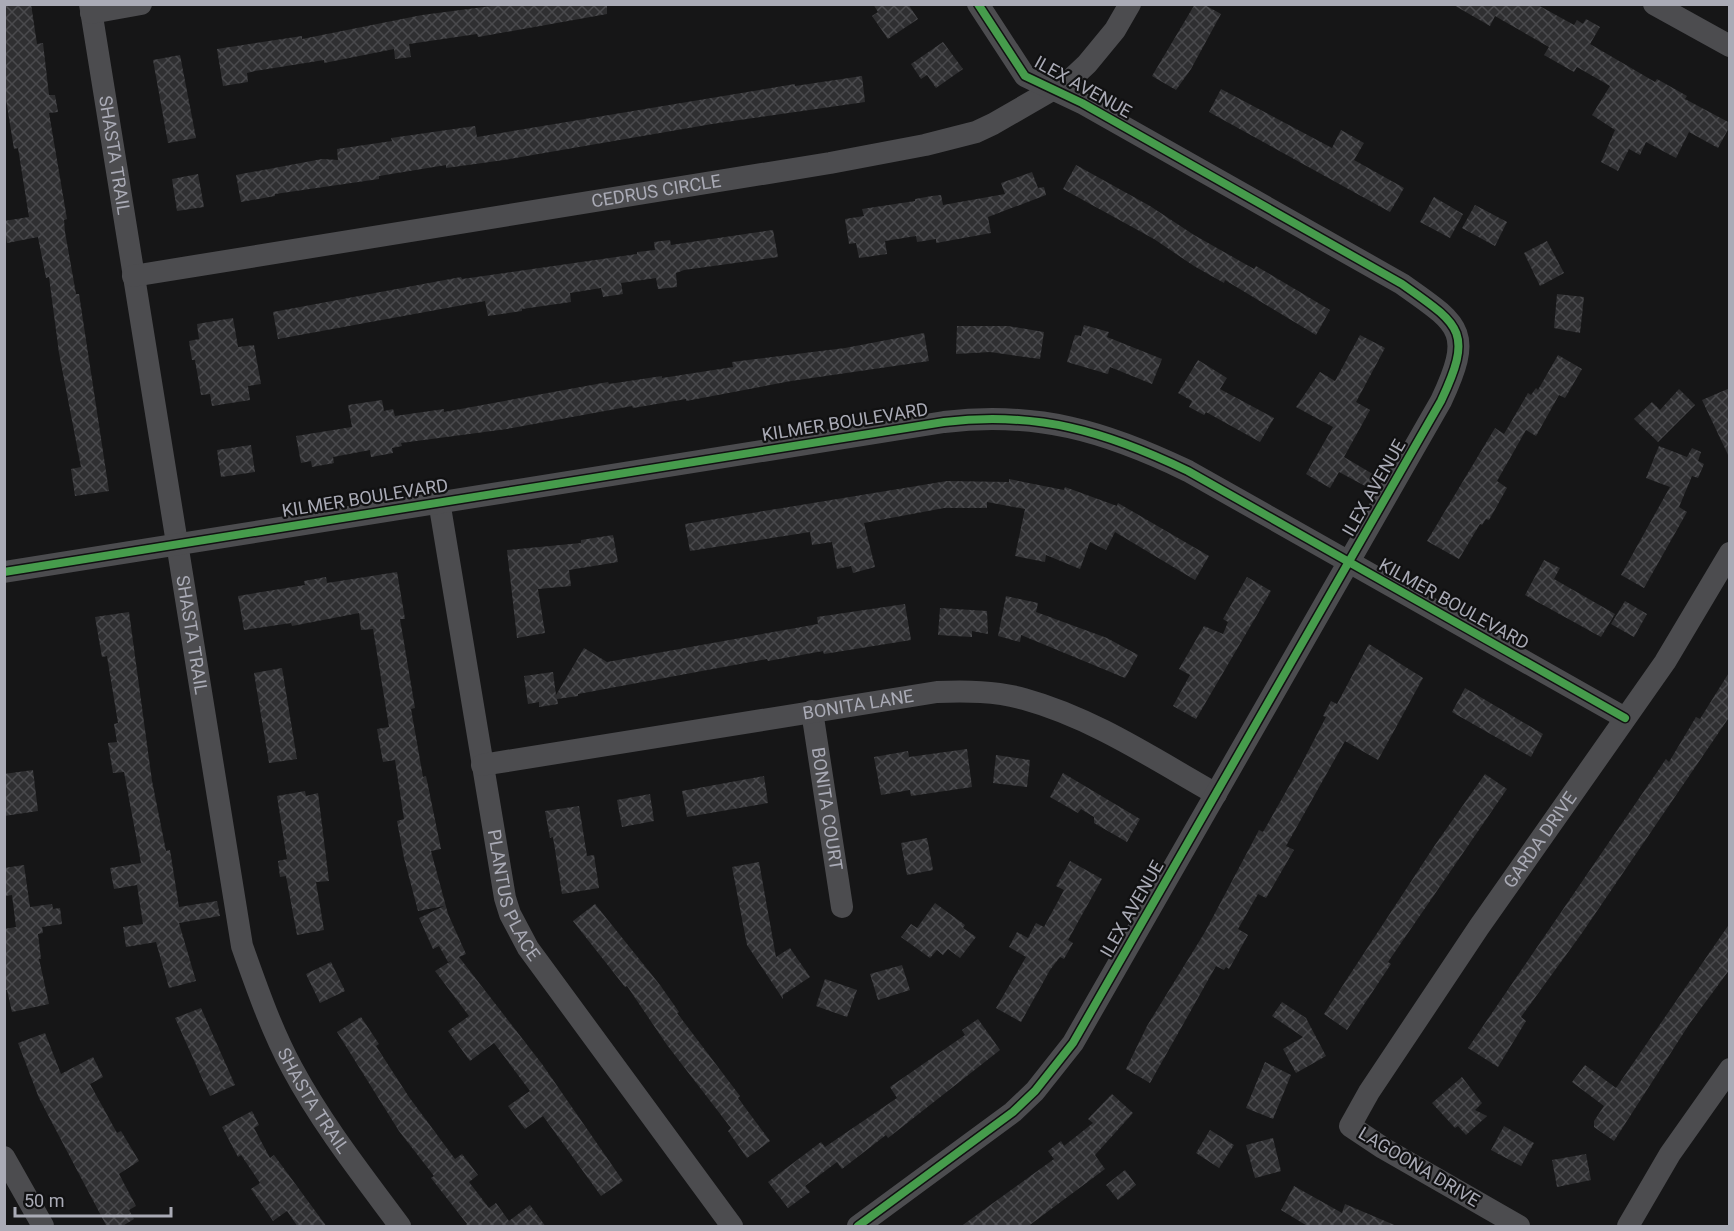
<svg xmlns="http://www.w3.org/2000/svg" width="1734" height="1231" viewBox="0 0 1734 1231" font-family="Roboto,sans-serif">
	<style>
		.building { fill: url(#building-cross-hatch) }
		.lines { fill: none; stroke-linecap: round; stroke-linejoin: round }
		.minor { stroke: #4c4c4f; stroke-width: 22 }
		.cycleway-casing { stroke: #111112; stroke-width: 11 }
		.cycleway { stroke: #469c4c; stroke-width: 8 }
		.labels { text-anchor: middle; stroke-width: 4.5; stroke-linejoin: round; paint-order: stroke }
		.street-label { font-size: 18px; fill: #aaabb6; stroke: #111112 }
	</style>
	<defs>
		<pattern id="building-cross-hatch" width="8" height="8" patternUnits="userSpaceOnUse" patternTransform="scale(1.5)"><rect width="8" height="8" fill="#2f2f31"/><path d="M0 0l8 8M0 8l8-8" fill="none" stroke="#4a4a4d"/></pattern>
	</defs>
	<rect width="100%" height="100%" fill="#161617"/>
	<path class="building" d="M4,4H31L37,44L43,43L49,95H55L58,112L49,113L67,219L64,220L65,232L76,294H79L109,491L75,496L71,469L81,467L59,353L49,277L46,278L38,237L7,243L4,221L29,217L18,148L14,149L4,87Z
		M507,4H607V14L478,37L477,34L409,44L411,57L395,59L394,49L324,63V60L255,71L247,73L248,82L223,86L217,49L302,36V39L422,15Z
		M873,4H908L918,19L888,39L872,16L878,12Z
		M1195,4H1203L1221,14L1191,69L1176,90L1152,76Z
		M1452,4H1536L1574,25L1577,20L1583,24L1586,19L1600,27L1590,44L1655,82L1657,79L1687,96L1685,99L1730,123V126L1718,148L1689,132L1676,158L1646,142L1640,155L1629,149L1618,171L1601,162L1615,130L1592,115L1610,86L1577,67L1574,72L1544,55L1549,47L1495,16L1490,26Z
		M943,42L963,69L936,88L927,75L921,79L911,64Z
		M180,55L196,138L168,143L153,60Z
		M862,76L865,102L712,124L504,160L446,168V165L379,176V179L275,194V196L241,202L236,175L322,159L338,160L337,149L392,141L391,138L475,126L477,137L795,84V86Z
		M1221,89L1332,148L1341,130L1364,143L1354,160L1404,188L1390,212L1209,112Z
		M1076,165L1150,206L1194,235L1254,269L1256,266L1330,310L1316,335L1225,280L1224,283L1194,266L1154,239L1063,189Z
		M1032,172L1038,188L1044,187L1046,195L988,217L991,233L936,243V239L917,242L916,236L885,241L887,254L859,258L856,243L849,244L845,219L864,216L862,209L915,201V199L932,196L941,195L943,205L1005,194L1001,183Z
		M198,174L204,207L177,211L172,179Z
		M1434,197L1463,214L1450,238L1420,222Z
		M1475,205L1507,222L1495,246L1462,228Z
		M773,230L778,257L684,270L676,273L677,287L658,289L656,278L621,283L623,294L603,297L601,288L570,293L571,302L522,309V311L488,316L485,301L278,339L273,312L461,277L462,279L637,254V252L655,250L654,242L670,240L671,245Z
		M1547,241L1564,273L1540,286L1524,253Z
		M1557,294L1584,297L1580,333L1554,328Z
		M233,318L238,347L254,345L261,384L248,386L250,400L212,406L210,394L201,395L195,360H192L189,341L199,339L197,324Z
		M1084,325L1109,332L1107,337L1162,359L1152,384L1110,367L1108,374L1067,362L1075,335L1081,336Z
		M957,326H1008L1044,332L1040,359L990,352L956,354Z
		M924,333L929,361L791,381L686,401V399L633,408L632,406L507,429L401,443L402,446L392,448L393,453L371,457L370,450L333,457L334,463L312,467L311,461L301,463L296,436L352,427L348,405L382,400L384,411L393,409L395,416L444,409V412L608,382L609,384L662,376V378L733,367L732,362L845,348Z
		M1360,335L1385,348L1356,402L1370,410L1344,457L1376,476L1369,488L1339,472L1330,488L1306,474L1333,427L1296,407L1320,372L1335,381Z
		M1558,355L1582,369L1565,398L1559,395L1536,436L1526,430L1497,481L1507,488L1489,520L1486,519L1482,525L1480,524L1459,559L1427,541L1495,428L1504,434L1528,393L1531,395L1536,388L1538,390Z
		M1198,360L1227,378L1220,389L1274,418L1260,442L1206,412L1204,415L1189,407L1192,401L1178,393Z
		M1730,388V459L1702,400Z
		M1679,389L1695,405L1658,442L1634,419L1652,402L1660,410Z
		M251,445L255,472L221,477L217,450Z
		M1659,446L1687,457L1692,448L1701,452L1698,461L1704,464L1698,478L1692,476L1679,507L1687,512L1644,588L1621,575L1670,487L1646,478Z
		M1009,479L1064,490L1065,487L1117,506L1118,503L1209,556L1195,580L1115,532L1106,550L1090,542L1080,569L1046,555L1045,562L1015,556L1025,509L987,502V508H944L864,523L875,567L853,573L851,566L837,569L832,542L812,545L810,532L690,551L685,524L947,481L1009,482Z
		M613,535L618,562L569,570L571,586L538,589L545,633L517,638L507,550L581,543V540Z
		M1544,560L1560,568L1554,579L1615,614L1601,637L1525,595Z
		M397,572L405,619H400L415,708L411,709L423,777L426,776L441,849L431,851L448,914L466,954L459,957L542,1064L623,1181L601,1196L543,1116L525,1129L508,1106L530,1091L494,1043L470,1061L448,1031L469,1016L435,971L451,961L448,962L439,946L433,949L419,918L444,906L418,911L404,858L397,821L404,819L395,760L383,762L377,729L389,727L373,629L361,630L359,613L292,626L291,623L244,630L238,596L305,585L304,581L326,577L327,583Z
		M1247,577L1271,591L1196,719L1173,706L1190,675L1179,669L1204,626L1223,634L1228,622L1223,619Z
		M1006,596L1038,603L1036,612L1107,638L1138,655L1125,678L1021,635L1020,642L998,636Z
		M1625,601L1647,614L1634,637L1611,624Z
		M905,604L911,640L824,654L823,651L768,661L767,659L578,694V696L557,699L558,704L539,707V702L528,704L524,676L553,672L556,695L584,648L607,662L818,624L817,617Z
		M940,608L987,611L988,634L972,631V637L938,635Z
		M129,612L152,781L166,851L170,850L179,907L217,901L220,916L179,923L196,981L169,988L156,942L126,947L123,927L143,924L137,885L114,889L110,868L141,863L124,772L113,773L108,743L117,742L114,724L118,723L107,656L102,657L95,617Z
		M1369,644L1423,678L1378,760L1345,741L1286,846L1294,850L1266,898L1258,894L1238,929L1248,935L1229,969L1226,967L1224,970L1216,966L1150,1083L1126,1069L1147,1026L1205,932L1259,830L1263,832L1300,767L1326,717L1323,716L1331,701L1337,704Z
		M282,668L297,759L269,763L254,673Z
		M1730,671V716L1582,933L1521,1017L1526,1021L1498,1067L1468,1048L1666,759L1669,762L1696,717L1700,719Z
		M1465,688L1543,734L1531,757L1452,712Z
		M967,749L972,787L911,796L910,790L881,795L874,757L908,751L909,757Z
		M996,755L1030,760L1027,787L993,783Z
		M33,770L38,811L4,816V774Z
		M1063,773L1140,819L1127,842L1094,823V817L1081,809L1078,813L1050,797Z
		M1485,774L1507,789L1388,962L1391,964L1347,1030L1324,1014L1435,845Z
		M764,776L768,803L687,817L682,791Z
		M305,791L306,796L318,793L329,881L316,882L324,930L297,935L286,876L280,877L278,861L287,859L277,796Z
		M650,794L654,821L622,827L617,800Z
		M579,806L587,856L594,855L599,888L562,894L553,837L550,838L545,811Z
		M927,838L933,870L907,875L901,843Z
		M1070,861L1102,879L1068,940L1073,943L1064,959L1060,957L1050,970L1021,1022L996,1008L1026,957L1009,947L1017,932L1028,938L1036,923L1044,927L1064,890L1056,886Z
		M759,862L776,957L790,948L810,977L783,995V999L747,945L732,867Z
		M24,865L30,907L52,904L53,909L60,908L62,924L42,927L43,933L38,934L41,959H39L49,1004L12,1012L7,990H4V929L16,927L12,895L4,896V868Z
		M935,903L965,925L963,928L976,937L960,958L948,949L943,955L937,950L930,958L901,937L911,924L917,928Z
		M595,904L660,985L679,1012L677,1013L740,1096L738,1098L770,1141L747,1158L728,1131L731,1128L667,1045L627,986L625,987L573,921Z
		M1730,923V969L1690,1023L1614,1141L1594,1127V1121L1604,1106L1572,1082L1585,1065L1616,1088Z
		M331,962L345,991L320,1003L306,974Z
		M902,965L910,990L878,1000L870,974Z
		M825,979L857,990L847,1017L816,1006Z
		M1282,1002L1306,1018L1326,1056L1296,1073L1283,1049L1303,1037L1272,1016Z
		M201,1008L235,1085L210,1096L175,1018Z
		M361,1017L379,1044L376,1046L409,1097L455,1159L462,1154L478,1175L469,1182L489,1208L496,1203L509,1221L530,1205L546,1227H464L467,1224L431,1178L434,1176L399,1131L337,1032Z
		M978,1019L1000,1050L888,1138L886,1135L842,1169L837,1162L805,1186L810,1192L788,1208L768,1182L821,1142L825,1147L897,1098L890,1087L965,1035L962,1030Z
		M45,1033L61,1074L93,1057L103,1077L90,1084L117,1133L121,1131L139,1161L119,1174L136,1206L129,1210L134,1219L121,1227H107L39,1098L18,1043Z
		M1265,1062L1291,1075L1273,1119L1246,1108Z
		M1462,1077L1482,1103L1475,1110L1487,1116L1466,1135L1458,1126L1455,1128L1432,1103Z
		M1112,1094L1133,1113L1095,1155L1105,1169L1027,1227H960L1054,1159L1048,1151L1061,1141L1064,1146L1093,1123L1088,1119Z
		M252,1111L259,1125L254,1128L270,1158L274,1155L327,1227H298L287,1211L273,1221L251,1189L260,1183L241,1155L238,1157L222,1127Z
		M1504,1126L1534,1143L1521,1166L1491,1150Z
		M1210,1130L1234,1145L1219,1168L1196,1153Z
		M1273,1138L1281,1171L1255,1178L1246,1145Z
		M1586,1154L1591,1180L1557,1187L1552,1160Z
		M1125,1170L1136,1185L1118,1200L1106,1185Z
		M1294,1186L1342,1213L1345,1204L1399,1227H1309L1281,1210Z"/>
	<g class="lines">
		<g class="minor">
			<path id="s1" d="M90,4L242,946C257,988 271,1029 292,1068C322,1124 363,1176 400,1226"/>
			<path d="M1654,4L1730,46"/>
			<path d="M91,13L141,4"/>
			<path id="s2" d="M133,276L830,163L925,145L976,132L993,124L1071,79L1087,64L1115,30L1130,4"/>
			<path id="s3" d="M439,501L505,898L510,914L528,948L732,1226"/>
			<path d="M4,572L944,422C1037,411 1105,431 1188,471L1625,718"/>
			<path id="s4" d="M812,711L842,907"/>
			<path id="s5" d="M482,765L937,692C966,691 996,691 1024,699C1093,718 1154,759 1216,794"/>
			<path d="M4,1157L43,1226"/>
			<path d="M858,1226L1013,1112L1035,1091L1073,1043L1441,401C1474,331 1460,325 1402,284L1082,103L1025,76L978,4"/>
			<path id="s6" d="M1519,1226L1383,1148L1350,1126L1369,1092L1479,927L1665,662L1730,553"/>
			<path d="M1628,1226L1670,1154L1730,1069"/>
		</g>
		<g class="cycleway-casing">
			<path id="cycleway" d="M4,572L944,422C1037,411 1105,431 1188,471L1625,718
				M858,1226L1013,1112L1035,1091L1073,1043L1441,401C1474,331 1460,325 1402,284L1082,103L1025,76L978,4"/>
		</g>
		<use href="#cycleway" class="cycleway"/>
	</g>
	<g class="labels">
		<g class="street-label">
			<text transform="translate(1083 87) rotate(29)" y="6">ILEX AVENUE</text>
			<text dy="6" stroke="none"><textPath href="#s1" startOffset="153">SHASTA TRAIL</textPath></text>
			<text dy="6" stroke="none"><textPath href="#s2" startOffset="530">CEDRUS CIRCLE</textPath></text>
			<text transform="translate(845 422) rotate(-9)" y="6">KILMER BOULEVARD</text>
			<text transform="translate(1374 488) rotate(-60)" y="6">ILEX AVENUE</text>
			<text transform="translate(365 498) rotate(-9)" y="6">KILMER BOULEVARD</text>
			<text transform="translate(1454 604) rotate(29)" y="6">KILMER BOULEVARD</text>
			<text dy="6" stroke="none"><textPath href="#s1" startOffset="639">SHASTA TRAIL</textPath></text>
			<text dy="6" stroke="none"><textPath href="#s5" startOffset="381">BONITA LANE</textPath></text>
			<text dy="6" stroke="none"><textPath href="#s4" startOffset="99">BONITA COURT</textPath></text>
			<text dy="6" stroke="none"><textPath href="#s6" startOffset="540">GARDA DRIVE</textPath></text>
			<text dy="6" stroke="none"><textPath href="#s3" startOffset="402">PLANTUS PLACE</textPath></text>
			<text transform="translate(1132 909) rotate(-60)" y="6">ILEX AVENUE</text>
			<text dy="6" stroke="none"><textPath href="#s1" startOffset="1125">SHASTA TRAIL</textPath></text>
			<text transform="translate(1419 1167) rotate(31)" y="6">LAGOONA DRIVE</text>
		</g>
	</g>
	<rect width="1734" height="1231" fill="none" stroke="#aaabb6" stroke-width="12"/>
	<path d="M15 1207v9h156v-9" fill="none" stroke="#aaabb6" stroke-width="3"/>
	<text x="24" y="1207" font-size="18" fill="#aaabb6" stroke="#111112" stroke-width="4.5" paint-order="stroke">50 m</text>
</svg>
